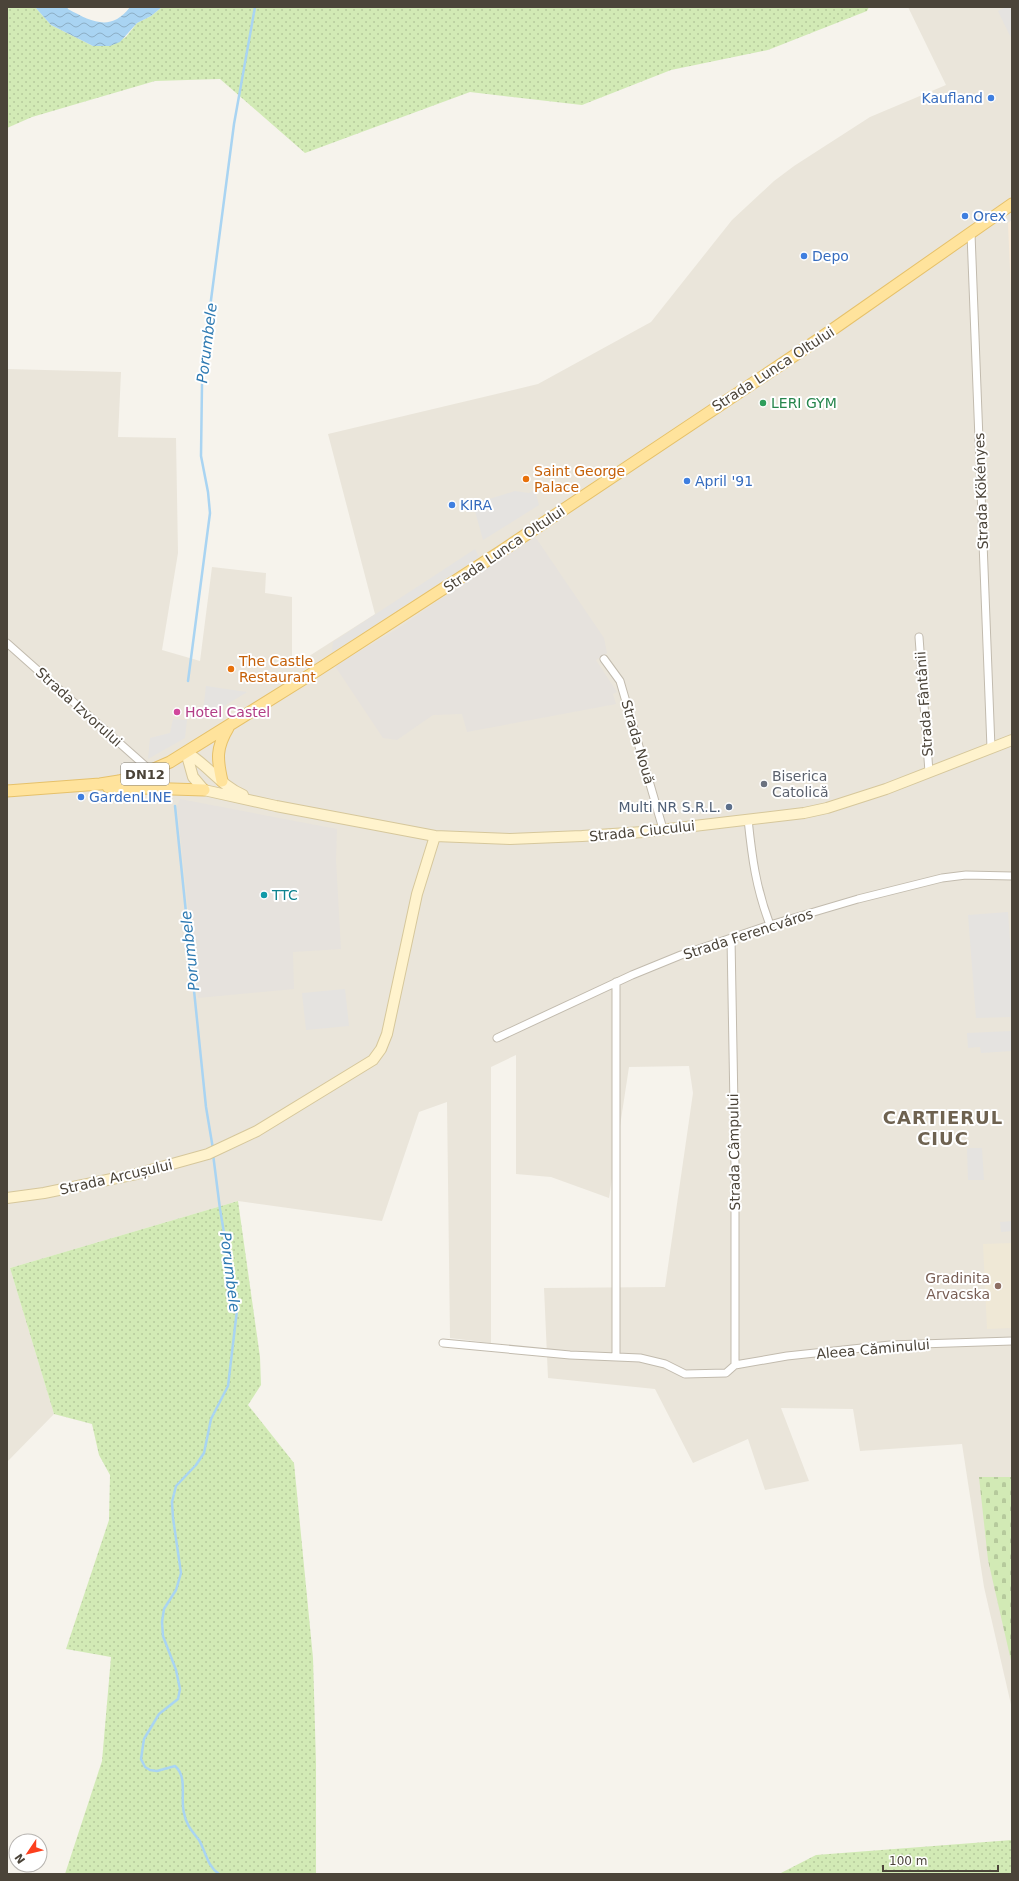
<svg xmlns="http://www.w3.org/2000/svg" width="1019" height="1881" viewBox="0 0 1019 1881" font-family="'DejaVu Sans',sans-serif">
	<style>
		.residential { fill: #eae5da }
		.commercial { fill: #f7ead8 }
		.industrial { fill: #e6e2dd }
		.education { fill: #efe8d6 }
		.green { fill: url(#green-dots) }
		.cemetery { fill: url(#cemetery-stones) }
		.parking { fill: #e5e3e0 }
		.water { fill: url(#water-waves) }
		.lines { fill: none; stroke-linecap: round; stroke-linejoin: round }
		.stream { stroke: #a9d4f2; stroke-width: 2.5 }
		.minor-casing { stroke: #c2bbae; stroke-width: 9 }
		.secondary-casing { stroke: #d6c79b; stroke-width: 12 }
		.primary-casing { stroke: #e6c16a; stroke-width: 13 }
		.minor { stroke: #fff; stroke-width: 7 }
		.secondary { stroke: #fff3cd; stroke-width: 10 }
		.primary { stroke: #ffe39c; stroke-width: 11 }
		.shop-dot { fill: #3f7fe0; stroke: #fff; stroke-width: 1.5 }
		.leisure-dot { fill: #2e9e5b; stroke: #fff; stroke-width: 1.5 }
		.food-dot { fill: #e8710a; stroke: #fff; stroke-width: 1.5 }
		.hotel-dot { fill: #d1479c; stroke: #fff; stroke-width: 1.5 }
		.worship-dot { fill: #6b7280; stroke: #fff; stroke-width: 1.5 }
		.service-dot { fill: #5c6f8a; stroke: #fff; stroke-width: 1.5 }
		.culture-dot { fill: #0f9aa8; stroke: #fff; stroke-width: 1.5 }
		.education-dot { fill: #8d6e63; stroke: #fff; stroke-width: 1.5 }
		.labels { text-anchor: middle; stroke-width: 4; stroke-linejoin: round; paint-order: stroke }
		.shield { fill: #fff; stroke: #817c74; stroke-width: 1 }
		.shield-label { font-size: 13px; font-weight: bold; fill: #4b4439 }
		.shop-label { font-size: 14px; fill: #366cbe; stroke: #fff; text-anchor: start }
		.street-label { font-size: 14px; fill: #4b4439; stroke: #fff }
		.leisure-label { font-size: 14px; fill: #27864d; stroke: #fff; text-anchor: start }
		.food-label { font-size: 14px; fill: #c56008; stroke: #fff; text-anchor: start }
		.hotel-label { font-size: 14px; fill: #b23c85; stroke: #fff; text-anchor: start }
		.worship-label { font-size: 14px; fill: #5b616d; stroke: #fff; text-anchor: start }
		.service-label { font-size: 14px; fill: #4e5e75; stroke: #fff; text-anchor: end }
		.culture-label { font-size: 14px; fill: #0d838f; stroke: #fff; text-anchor: start }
		.education-label { font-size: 14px; fill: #785e54; stroke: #fff; text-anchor: end }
		.water-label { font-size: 15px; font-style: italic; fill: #2e7ab2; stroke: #fff }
		.district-label { font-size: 18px; font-weight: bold; letter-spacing: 1px; fill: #6e6250; stroke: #fff }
	</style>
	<defs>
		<pattern id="green-dots" width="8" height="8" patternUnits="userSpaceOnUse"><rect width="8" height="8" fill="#d2eab5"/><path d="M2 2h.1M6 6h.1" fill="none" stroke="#b6ca9c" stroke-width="1.8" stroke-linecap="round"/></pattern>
		<pattern id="cemetery-stones" width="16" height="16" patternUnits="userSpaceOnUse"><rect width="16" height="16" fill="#d2eab5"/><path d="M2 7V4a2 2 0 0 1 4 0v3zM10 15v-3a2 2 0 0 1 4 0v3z" fill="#b6ca9c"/></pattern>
		<pattern id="water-waves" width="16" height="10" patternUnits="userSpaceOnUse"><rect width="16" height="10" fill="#a9d4f2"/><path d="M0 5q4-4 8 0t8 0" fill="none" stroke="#8caec5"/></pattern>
	</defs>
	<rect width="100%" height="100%" fill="#f6f3ec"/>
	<path class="residential" d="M908,7H1012V1709L984,1587L962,1444L860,1451L853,1409L781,1408L809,1481L765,1490L748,1439L693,1463L655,1389L548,1378L544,1288L665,1287L693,1093L689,1066L629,1067L609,1198L551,1177L516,1174V1055L491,1067V1343L450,1338L447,1102L419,1112L382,1221L238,1201L10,1268L54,1414L7,1462V369L121,372L118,437L176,438L178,553L162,650L200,661L212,567L266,573L265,593L292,597V667L375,614L328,434L538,384L651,322L732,220L774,181L794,166L870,117L946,85Z"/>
	<path class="commercial" d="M1012,220V317L1008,223Z"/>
	<path class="industrial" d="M534,535L604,638L607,653L596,660L617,692L613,694L616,704L467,732L462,714L433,715L397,740L383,738L335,666L397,629Z
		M180,799L337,829L336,860L341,949L293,952L294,989L198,998L177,806Z"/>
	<path class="education" d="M1012,1243V1328L987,1329L983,1244Z"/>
	<path class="green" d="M7,7H35L51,25L93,46H110L126,37L137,23L151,16L162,7H869L867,11L768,50L671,70L582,105L470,92L305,153L220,79L155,81L32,117L7,128Z
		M238,1201L260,1357L261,1385L248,1405L294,1463L313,1658L316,1763V1874H65L102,1761L111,1657L66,1649L109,1520L110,1475L99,1455L92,1424L54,1414L10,1268Z
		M1012,1840V1874H779L816,1855Z"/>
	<path class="cemetery" d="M979,1477H1012V1665L988,1560Z"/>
	<path class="parking" d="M1006,7H1012V40L998,11Z
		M535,490L539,505L483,540L473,504L515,491L529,493Z
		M475,549L479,557L332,653L333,642Z
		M206,686L247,692L202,720Z
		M173,719L187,720L185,738L148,759L150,738L170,733Z
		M1008,912L1012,969V1017L976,1018L968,915Z
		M345,989L349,1026L306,1030L302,993Z
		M1012,1031V1051L981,1053L980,1047L968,1048L967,1033Z
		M967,1148H982L984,1180H968Z
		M1012,1221V1231L1001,1232L1000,1222Z"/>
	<path class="water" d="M35,7H67L68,9C92,22 111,32 130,7H162L151,16L137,23L120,42L110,46H93L51,25Z"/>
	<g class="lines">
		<path class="stream" d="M188,681L210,513L208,492L201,456L202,384L211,300L234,124L255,7
			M175,806L206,1107L213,1149
			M213,1154L220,1209L237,1310L228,1386L211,1419L204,1453L196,1465L176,1486L172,1502L173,1518L181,1573L176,1590L164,1609L162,1622L163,1636L176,1670L180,1689L178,1699L159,1714L144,1739L141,1759L145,1767L150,1770L157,1771L175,1766C188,1777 180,1798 184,1813C186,1825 192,1831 199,1840C206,1852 207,1866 219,1874"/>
		<g class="minor-casing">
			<path id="minor" d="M971,234L991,748
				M919,637L929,772
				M7,643L151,771
				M604,659L620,681L663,829
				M748,819C752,858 756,888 770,925
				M731,938L735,1163V1365
				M497,1038L632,975L681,955L770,925L858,899L942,878L966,875L1012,876
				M443,1343L570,1355L640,1358L665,1364L685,1374L726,1373L735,1365L787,1356L890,1345L1012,1341
				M616,1357V982"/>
		</g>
		<g class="secondary-casing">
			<path id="secondary" d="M186,752L193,777L204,790L276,806L435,836L510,839L582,836L643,832L804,813L827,808L886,789L1012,740
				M186,752C207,764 221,786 243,795
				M7,1198L44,1193L136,1174L208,1154L257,1131L373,1060L381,1049L387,1034L417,894L435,836"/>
		</g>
		<g class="primary-casing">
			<path id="primary" d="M222,781C217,759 216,748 228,728
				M108,787L204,790
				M7,791L100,784L119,781L140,775L170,762L313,673L500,552L819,339L1012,204"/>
		</g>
		<use href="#minor" class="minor"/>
		<use href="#secondary" class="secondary"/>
		<use href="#primary" class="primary"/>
	</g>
	<g class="shop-dot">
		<circle cx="991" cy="98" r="4"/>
		<circle cx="965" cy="216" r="4"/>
		<circle cx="804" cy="256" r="4"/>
		<circle cx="687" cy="481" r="4"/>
		<circle cx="452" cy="505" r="4"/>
		<circle cx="81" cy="797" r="4"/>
	</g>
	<circle class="leisure-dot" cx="763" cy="403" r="4"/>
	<g class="food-dot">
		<circle cx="526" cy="479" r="4"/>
		<circle cx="231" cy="669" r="4"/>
	</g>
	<circle class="hotel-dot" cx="177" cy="712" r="4"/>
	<circle class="worship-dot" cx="764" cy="784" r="4"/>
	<circle class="service-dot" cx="729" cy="807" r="4"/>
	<circle class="culture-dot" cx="264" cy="895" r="4"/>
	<circle class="education-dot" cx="998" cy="1286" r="4"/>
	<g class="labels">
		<rect class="shield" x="121" y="763" width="48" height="22" rx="3"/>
		<g class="shield-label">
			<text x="145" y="779">DN12</text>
		</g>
		<g class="shop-label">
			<text x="983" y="103" text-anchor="end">Kaufland</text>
			<text x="973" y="221">Orex</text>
			<text x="812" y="261">Depo</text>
			<text x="695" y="486">April '91</text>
			<text x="460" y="510">KIRA</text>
			<text x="89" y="802">GardenLINE</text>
		</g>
		<g class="street-label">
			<text transform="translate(773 369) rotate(-33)" y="5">Strada Lunca Oltului</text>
			<text transform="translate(981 491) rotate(-92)" y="5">Strada Kökényes</text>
			<text transform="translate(504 549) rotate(-34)" y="5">Strada Lunca Oltului</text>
			<text transform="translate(924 704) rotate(-94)" y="5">Strada Fântânii</text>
			<text transform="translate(79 707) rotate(42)" y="5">Strada Izvorului</text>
			<text transform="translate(638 742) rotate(74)" y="5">Strada Nouă</text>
			<text transform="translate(642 831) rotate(-6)" y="5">Strada Ciucului</text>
			<text transform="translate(748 934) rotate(-18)" y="5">Strada Ferencváros</text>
			<text transform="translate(734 1152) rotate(-91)" y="5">Strada Câmpului</text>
			<text transform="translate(116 1177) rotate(-13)" y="5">Strada Arcușului</text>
			<text transform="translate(873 1349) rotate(-5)" y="5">Aleea Căminului</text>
		</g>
		<g class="leisure-label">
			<text x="771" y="408">LERI GYM</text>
		</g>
		<g class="food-label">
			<text x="534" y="476">Saint George<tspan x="534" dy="16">Palace</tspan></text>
			<text x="239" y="666">The Castle<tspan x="239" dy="16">Restaurant</tspan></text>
		</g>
		<g class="hotel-label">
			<text x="185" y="717">Hotel Castel</text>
		</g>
		<g class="worship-label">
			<text x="772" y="781">Biserica<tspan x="772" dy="16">Catolică</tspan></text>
		</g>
		<g class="service-label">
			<text x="721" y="812">Multi NR S.R.L.</text>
		</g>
		<g class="culture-label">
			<text x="272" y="900">TTC</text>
		</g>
		<g class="education-label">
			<text x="990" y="1283">Gradinita<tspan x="990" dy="16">Arvacska</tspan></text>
		</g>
		<g class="water-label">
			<text transform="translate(207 343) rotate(-83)" y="5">Porumbele</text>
			<text transform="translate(190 951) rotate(-96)" y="5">Porumbele</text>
			<text transform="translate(230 1272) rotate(83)" y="5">Porumbele</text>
		</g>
		<g class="district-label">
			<text x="943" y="1124">CARTIERUL<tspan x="943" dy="21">CIUC</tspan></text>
		</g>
	</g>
	<rect width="1019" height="1881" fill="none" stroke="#4b4439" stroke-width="16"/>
	<g transform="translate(28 1853) rotate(235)"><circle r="19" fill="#ffffff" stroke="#b7b4b0"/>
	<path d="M0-3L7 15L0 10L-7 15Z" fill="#fc3f1d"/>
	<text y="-6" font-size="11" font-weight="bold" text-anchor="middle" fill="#4b4439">N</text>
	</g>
	<path d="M883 1865v6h115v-6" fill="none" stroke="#4b4439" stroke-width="2"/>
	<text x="889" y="1865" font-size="12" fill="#4b4439" stroke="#ffffff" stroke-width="3" paint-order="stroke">100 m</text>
</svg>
